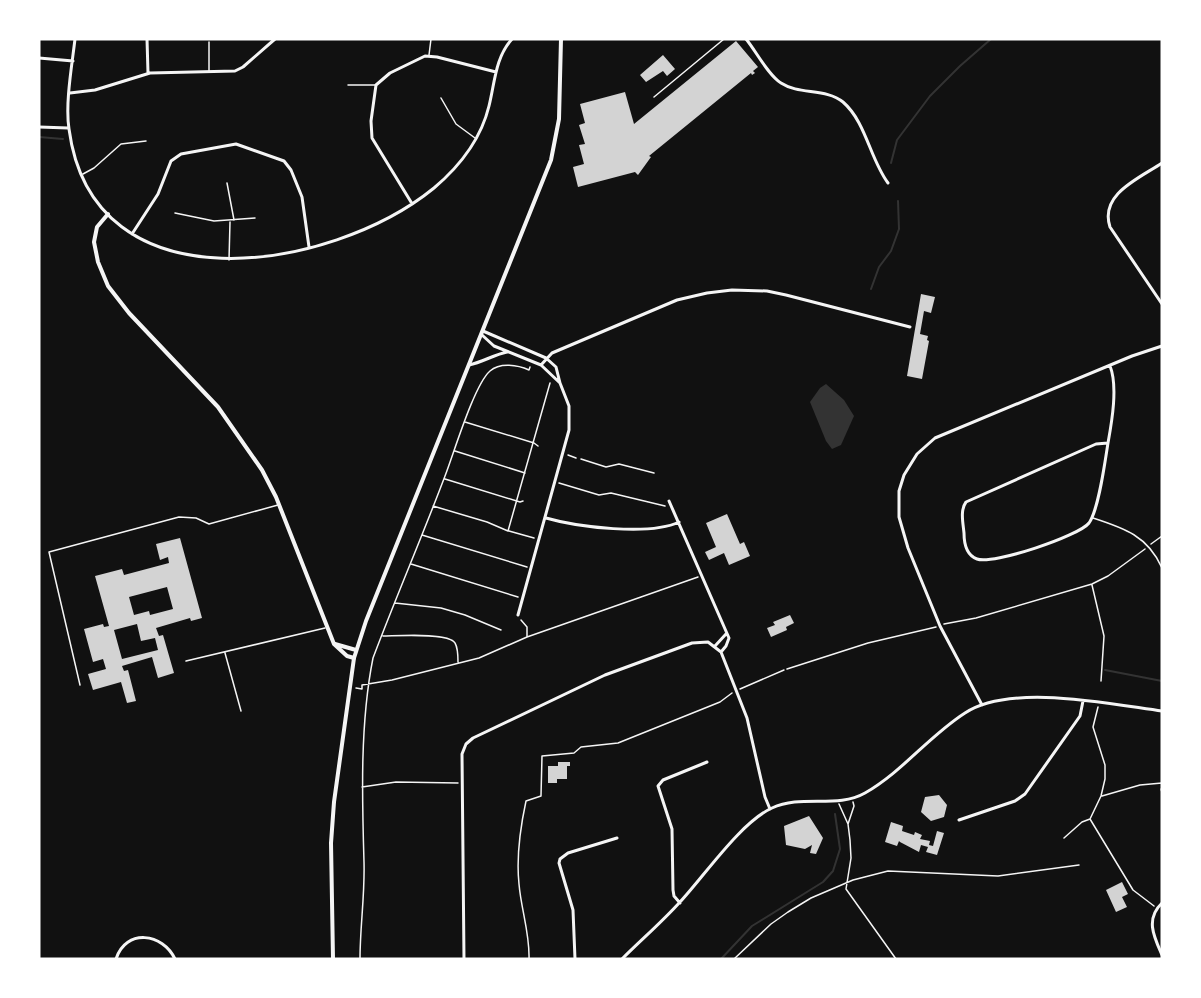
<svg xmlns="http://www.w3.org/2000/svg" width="1201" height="998" viewBox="0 0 1201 998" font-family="Commissioner,sans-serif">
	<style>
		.water { fill: #333 }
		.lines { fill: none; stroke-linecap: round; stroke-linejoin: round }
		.stream { stroke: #333; stroke-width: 2 }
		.building { fill: #d3d3d3; fill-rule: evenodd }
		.path { stroke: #f5f5f5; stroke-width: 1.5 }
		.service { stroke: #f5f5f5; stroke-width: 1.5 }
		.minor { stroke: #f5f5f5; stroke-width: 3 }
		.tertiary { stroke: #f5f5f5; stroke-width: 4 }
		.secondary { stroke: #f5f5f5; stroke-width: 4 }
	</style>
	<rect width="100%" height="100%" fill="#111"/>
	<path class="water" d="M826,384L844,400L854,416L841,445L832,449L826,441L810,402L820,388Z"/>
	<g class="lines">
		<path class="stream" d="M39,137L63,139
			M891,163L897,140L930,96L960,66L991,39
			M871,289L879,267L891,251L899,229L898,201
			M1105,670L1162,681
			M721,959L752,926L823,882L833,871L840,849L835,814"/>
	</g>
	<path class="building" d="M736,41L758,67L753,71L755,73L752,75L751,73L649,156L651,157L638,175L635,172L578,187L573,167L584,164L579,145L585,144L579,125L585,123L580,104L625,92L634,124Z
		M663,55L675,69L667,76L663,71L646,82L640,75Z
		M921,294L935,297L931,313L924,311L920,334L928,336L927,340L929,341L922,379L907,376Z
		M727,514L740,544L744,542L750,556L729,565L724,553L709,560L705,552L716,547L706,523Z
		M180,538L202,618L191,621L190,618L156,628L159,636L163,635L174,673L158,678L152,657L122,666L124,671L128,670L136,701L127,703L121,682L93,690L88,674L106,669L103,659L93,662L84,629L103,624L104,627L109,626L95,576L122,569L124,575L169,563L168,557L160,560L156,544ZM167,587L173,609L150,615L149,611L134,615L129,597ZM137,624L141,641L155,638L158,650L122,659L114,630Z
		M790,615L794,623L786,627L787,630L771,637L767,628L775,625L773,622Z
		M558,762H570V766H567V779H557V783H548V766H558Z
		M939,795L947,805L944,817L931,821L921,812L925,797Z
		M809,816L823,838L816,854L810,853L812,845L805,849L786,845L784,826Z
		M891,822L903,826L902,831L914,835L915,832L922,835L920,839L930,841L929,845L933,846L937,831L944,833L937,855L926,852L928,847L921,845L919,852L900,842L899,841L897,846L885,842Z
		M1122,882L1128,894L1122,897L1127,907L1116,912L1106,890Z"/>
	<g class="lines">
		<path class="path" d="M465,422L534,443L538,446
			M455,451L525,473
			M568,455L576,458
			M581,459L606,467L619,464L654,473
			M445,479L520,502L523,501
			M559,483L599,495L611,493L665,506
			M433,506L487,522L508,531L550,383
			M509,531L534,538
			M422,535L527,567
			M1151,544L1162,536
			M411,564L518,597
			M1092,585L1104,636L1101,681
			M395,603L441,608L465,615L501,630
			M521,620L527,627V637
			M944,624L976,618L1092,584L1108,576L1145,549
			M383,636C395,636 449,632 455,643C458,648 458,657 458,662
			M787,669L868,643L936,627
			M356,688L362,689V685L392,680L479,658L527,637L698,577
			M740,689L784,670
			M362,787L396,782L458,783
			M1102,796L1140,785L1162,783
			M839,804L848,824L850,840L851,858L846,889L896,959
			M1090,819L1133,890L1154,906
			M848,824L854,806L853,802
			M1064,838L1082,822L1090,819L1101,796L1105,779V765L1093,727L1098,707
			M360,959C360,927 365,894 364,862C362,796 360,723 373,658C396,597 422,537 445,476C454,453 474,385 490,371C500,362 518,365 529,370L530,367
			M529,959C530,934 521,909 519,884C516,856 520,829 526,801L541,796L542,756L574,753L581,747L618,743L720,702L732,693
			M734,959L771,924L788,912L811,898L853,880L888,871L998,876L1079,865"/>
		<path class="service" d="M209,42V72
			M429,55L431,39
			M348,85H375
			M654,97L724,39
			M441,98L456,124L475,138
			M83,174L94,168L121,144L146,141
			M227,183L234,220
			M175,213L214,221L255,218
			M229,260L230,222
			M1093,518C1124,528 1148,536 1162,568
			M225,653L241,711
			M186,661L325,628
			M80,685L49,552L179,517L196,518L209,524L278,505"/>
		<path class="minor" d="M75,39C72,65 65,104 69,129C93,311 331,272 434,188C460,166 481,139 489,106C495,82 495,58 512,39
			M147,39L148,73
			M746,39C756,51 768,75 781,83C799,95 826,88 843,102C866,122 870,159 888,183
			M39,58L73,61
			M70,93L95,90L150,73L235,71L243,67L275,39
			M39,127L68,128
			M1162,163C1140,178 1099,194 1110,227L1162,304
			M411,202L372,138L371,121L376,85L390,73L425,56L437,57L496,72
			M132,234L158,194L171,161L181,154L236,144L284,161L291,170L302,197L309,247
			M482,335L494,346L541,365L560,383L556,367L546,358L483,331
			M469,365C483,362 493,355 507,352
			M541,365L552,353L677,300L707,293L732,290L767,291L786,295L910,327
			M1108,443L1096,444L966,502C960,510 963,523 964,533C964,543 966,555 977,559C993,565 1079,536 1089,523C1099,509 1105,461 1108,443C1112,421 1118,386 1110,366
			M669,501L729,638L726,646L721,652
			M546,518C577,527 650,536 679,522
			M518,615L569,430V406L560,383
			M715,646L726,634
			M982,705L940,626L908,548L899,517V491L904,475L917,454L935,438L1132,356L1162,346
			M1162,790V789
			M959,820L1015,801L1025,794L1080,716L1083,701
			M680,903L674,896L673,890L672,829L658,786L663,780L707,762
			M1162,903C1145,919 1154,937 1162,955
			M116,959C126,928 163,933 175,959
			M464,959L462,754L466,744L473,738L605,675L692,643L708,642L721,652L747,718L765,797L770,809
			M575,959L573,910L559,863L560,859L568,853L617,838
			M622,959C641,940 662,922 680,902C705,875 741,822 772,808C802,794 837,809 865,793C902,772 929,736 965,713C1010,683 1110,704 1162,711"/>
		<path class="tertiary" d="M108,214L97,227L94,242L98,262L108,286L129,313L218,407L262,470L276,497L334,644L347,656L354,658
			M335,644L356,650"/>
		<path class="secondary" d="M333,959L331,843L334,802L354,658L366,621L551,160L559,119L561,39"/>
	</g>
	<rect width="1201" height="998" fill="none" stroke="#ffffff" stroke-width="81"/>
</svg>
